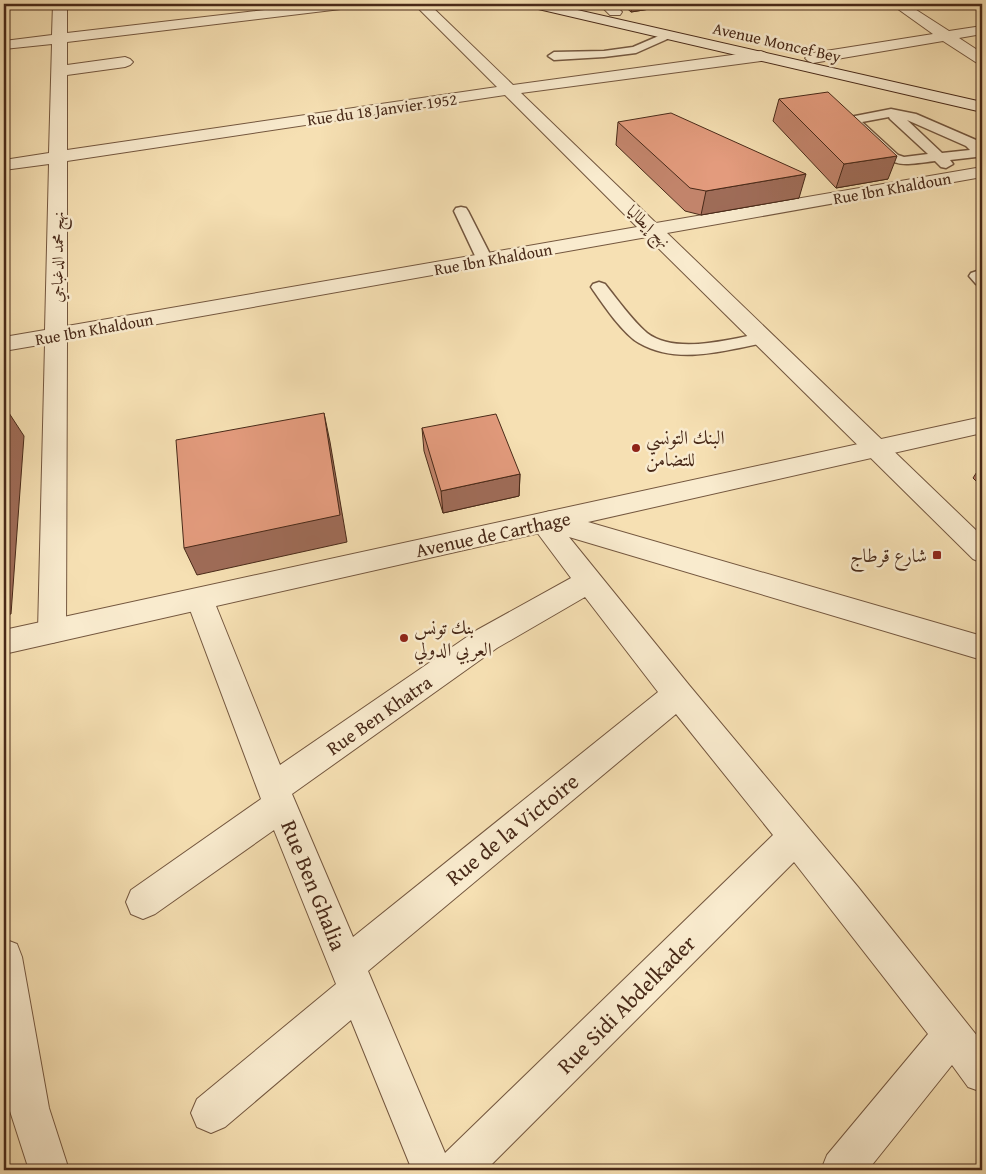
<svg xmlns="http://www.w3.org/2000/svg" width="986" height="1174" viewBox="0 0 986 1174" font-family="'Gentium Book Plus',Amiri,serif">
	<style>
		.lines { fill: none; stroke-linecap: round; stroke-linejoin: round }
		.service-casing { stroke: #74573f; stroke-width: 3 }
		.minor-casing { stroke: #74573f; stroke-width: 2 }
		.tertiary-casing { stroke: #74573f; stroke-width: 2 }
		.secondary-casing { stroke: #482918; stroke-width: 2 }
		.service { fill: #f9ebce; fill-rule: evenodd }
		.minor { fill: #f9ebce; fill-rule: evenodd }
		.tertiary { fill: #f9ebce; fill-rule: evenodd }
		.secondary { fill: #f9ebce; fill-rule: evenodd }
		.wall { fill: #c3856c; stroke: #482918 }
		.shaded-wall { fill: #9f6c58; stroke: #482918 }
		.building { fill: #e39b7d; stroke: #482918 }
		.poi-dot { fill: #8f2418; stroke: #f9ebce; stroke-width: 2 }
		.labels { text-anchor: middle; stroke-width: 5; stroke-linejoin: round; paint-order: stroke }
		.far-street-label { font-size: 16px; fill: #482918; stroke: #f9ebce }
		.poi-label { font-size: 19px; fill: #482918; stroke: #f9ebce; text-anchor: start }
		.street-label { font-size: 19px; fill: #482918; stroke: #f9ebce }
		.near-street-label { font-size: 22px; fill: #482918; stroke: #f9ebce }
	</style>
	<rect width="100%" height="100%" fill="#f6e0b3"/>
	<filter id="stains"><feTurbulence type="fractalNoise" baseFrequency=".004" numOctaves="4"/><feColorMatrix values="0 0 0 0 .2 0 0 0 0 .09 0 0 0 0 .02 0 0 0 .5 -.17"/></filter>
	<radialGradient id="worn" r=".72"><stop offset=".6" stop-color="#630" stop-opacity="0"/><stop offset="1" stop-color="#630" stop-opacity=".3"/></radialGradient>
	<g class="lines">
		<g class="service-casing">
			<path id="service" d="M668,32L674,35L672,37L636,53L604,57L554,60L548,56L554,52L604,51L633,47Z
				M891,109L916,114L976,140L982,146V154L976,157L950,160L953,164L946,168L941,167L935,161C895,166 896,168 866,140C859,134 852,129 849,120L850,117ZM889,117L890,119L928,154L904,157L898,155L862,122ZM907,120L966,146L970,150L942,153Z
				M461,207L466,208L468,211L493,260L490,263H480L477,260L454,211L456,208Z
				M977,271L982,273V286L976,284L969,276L971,273Z
				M599,282L605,284C618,300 631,319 647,333C676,355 730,339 763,333L769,334L771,338L769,342L763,343C723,351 677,365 639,343C622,333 602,303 591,287L593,284Z"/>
		</g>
		<g class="minor-casing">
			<path id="minor" d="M53,4H67V33L316,4H356L349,8L67,42V65L125,57L130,59L133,62L130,65L125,67L67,75V150L497,87L414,4H429L513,85L761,51L766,53L769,56L766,59L761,61L521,93L656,223L982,167V177L667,233L982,536V563L973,559L647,237L67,340L66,631L62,640L52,643L42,640L38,631L45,344L4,351V337L45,330L49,164L4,170V160L49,153L52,44L4,49V41L52,35ZM505,95L637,227L67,326V161Z
				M599,4H614L622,12L620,15H610Z
				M891,4H907L949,31L982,26V34L959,38L982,53V65L977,63L943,41L813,63L808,61L805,58L808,55L813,53L933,34Z
				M550,511L982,636V660L569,537L689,685L858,887L982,1042V1092L968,1087L952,1065L868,1170H821L827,1155L928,1034L794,862L486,1170H412L351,1020L225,1127L211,1133L197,1127L191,1113L197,1099L336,984L274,830L155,914L143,919L131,914L126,902L131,890L261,799L186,599L190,591L200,588L210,591L280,765L477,630L571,578L530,523L534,516ZM585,597L658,692L353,937L292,794L497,648ZM676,714L773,835L445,1153L368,971Z
				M4,939L17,944L22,957L49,1108L69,1170H29L9,1108L4,1073Z"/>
		</g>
		<g class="tertiary-casing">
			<path id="tertiary" d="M982,417V433L4,654V630Z"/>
		</g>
		<g class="secondary-casing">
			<path id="secondary" d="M527,4H551L982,102V112L534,8Z"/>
		</g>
		<use href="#service" class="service"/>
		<use href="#minor" class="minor"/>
		<use href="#tertiary" class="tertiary"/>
		<use href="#secondary" class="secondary"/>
	</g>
	<path class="wall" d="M622,4H681L631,12Z
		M779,99L888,179L836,188L773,121Z
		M618,122L799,198L701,215L685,211L616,145Z
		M422,428L520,474L519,496L443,513L424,451Z
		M982,464V487L973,478Z"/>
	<path class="shaded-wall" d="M632,4H681L631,12Z
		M897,156L888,179L836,188L844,164Z
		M806,174L799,198L701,215L706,191Z
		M9,413L24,436L11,614L4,615V474Z
		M324,413L330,442L347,542L197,575L184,548Z
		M520,474L519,496L443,513L441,491Z"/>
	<path class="building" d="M828,92L897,156L844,164L779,99Z
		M671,113L806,174L706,191L690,188L618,122Z
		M9,413L4,474V414Z
		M324,413L340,515L184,548L176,440Z
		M496,414L520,474L441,491L422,428Z"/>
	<g class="poi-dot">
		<circle cx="636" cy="448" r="5"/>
		<rect x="932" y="550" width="10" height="10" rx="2.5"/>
		<circle cx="404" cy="638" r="5"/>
	</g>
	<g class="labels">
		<g class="far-street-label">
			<text transform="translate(777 42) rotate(13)" y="6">Avenue Moncef Bey</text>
			<text transform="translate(382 109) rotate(-8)" y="6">Rue du 18 Janvier 1952</text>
			<text transform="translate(892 188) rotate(-10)" y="6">Rue Ibn Khaldoun</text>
			<text transform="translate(649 226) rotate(44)" y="6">نهج إيطاليا</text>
			<text transform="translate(57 257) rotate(-89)" y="6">نهج محمد الدغباجي</text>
			<text transform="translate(493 259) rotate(-10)" y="6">Rue Ibn Khaldoun</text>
			<text transform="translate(94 329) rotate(-10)" y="6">Rue Ibn Khaldoun</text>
		</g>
		<g class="poi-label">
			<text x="646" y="444">البنك التونسي<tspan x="646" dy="22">للتضامن</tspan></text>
			<text x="927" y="562" text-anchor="end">شارع قرطاج</text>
			<text x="414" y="634">بنك تونس<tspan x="414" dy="22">العربي الدولي</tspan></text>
		</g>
		<g class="street-label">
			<text transform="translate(493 534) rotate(-12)" y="7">Avenue de Carthage</text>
			<text transform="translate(379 715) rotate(-35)" y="7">Rue Ben Khatra</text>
		</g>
		<g class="near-street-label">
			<text transform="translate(512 829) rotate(-39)" y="8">Rue de la Victoire</text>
			<text transform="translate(314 885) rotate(68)" y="8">Rue Ben Ghalia</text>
			<text transform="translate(626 1004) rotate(-45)" y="8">Rue Sidi Abdelkader</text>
		</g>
	</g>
	<rect width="986" height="1174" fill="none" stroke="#f6e0b3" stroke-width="20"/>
	<rect x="5" y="5" width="976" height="1164" fill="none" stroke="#482918" stroke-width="2.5"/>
	<rect x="10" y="10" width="966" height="1154" fill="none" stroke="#482918"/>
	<rect width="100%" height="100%" filter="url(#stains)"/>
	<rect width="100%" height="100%" fill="url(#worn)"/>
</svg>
